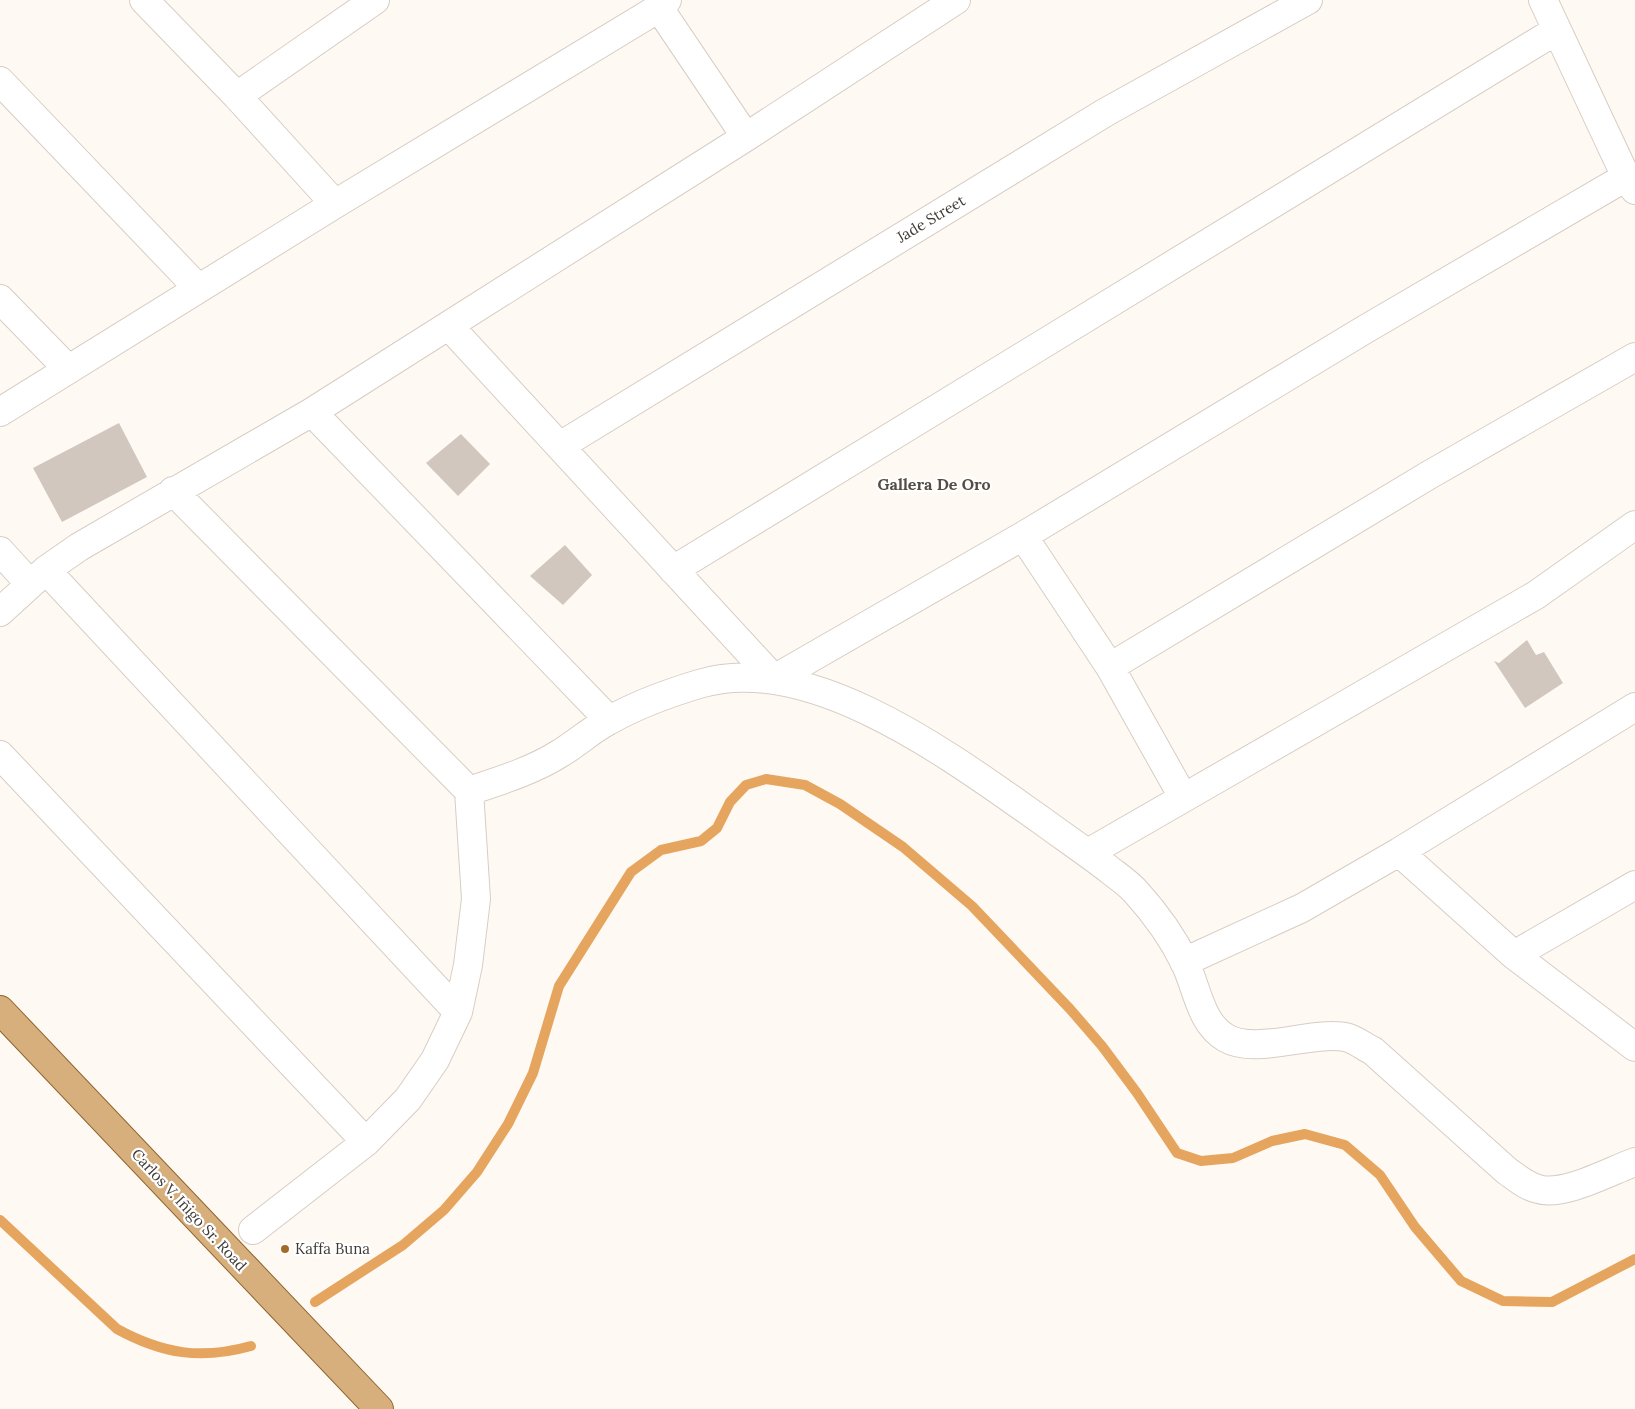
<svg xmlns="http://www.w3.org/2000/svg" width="1635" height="1409" viewBox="0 0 1635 1409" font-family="Lora,serif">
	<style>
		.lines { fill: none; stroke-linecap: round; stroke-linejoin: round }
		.stream { stroke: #e5a55f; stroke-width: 10 }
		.building { fill: #d1c7be }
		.minor-casing { stroke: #d7cdc4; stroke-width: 30 }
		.major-casing { stroke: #90642c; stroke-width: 30 }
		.minor { stroke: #fff; stroke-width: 28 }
		.major { stroke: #d7af7d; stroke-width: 28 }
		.poi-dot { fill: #a26b27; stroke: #fff; stroke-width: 2 }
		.labels { text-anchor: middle; stroke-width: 4.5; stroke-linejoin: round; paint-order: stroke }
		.street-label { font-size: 15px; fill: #3e3a36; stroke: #fff }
		.poi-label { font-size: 15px; fill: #3e3a36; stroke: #fff; text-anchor: start }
		.neighbourhood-label { font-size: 16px; font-weight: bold; fill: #554d45; stroke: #fff }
	</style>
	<rect width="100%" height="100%" fill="#fff9f3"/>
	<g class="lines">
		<path class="stream" d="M0,1220L117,1329C163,1354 201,1360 251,1346
			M315,1302L403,1245L444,1210L477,1172L508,1124L533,1073L559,986L631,872L661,850L701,841L717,828L730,802L746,785L766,779L805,785L840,804L903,847L972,906L1070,1009L1102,1046L1137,1093L1177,1153L1201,1161L1233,1158L1272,1141L1305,1134L1345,1145L1380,1175L1415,1227L1461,1281L1503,1301L1552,1302L1635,1259"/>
	</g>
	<path class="building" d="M119,423L147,477L62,522L33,468Z
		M461,434L490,464L458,496L426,463Z
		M565,545L592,575L563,605L530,576Z
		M1527,640L1536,655L1544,652L1563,683L1525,708L1494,661L1499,663Z"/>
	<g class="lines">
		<g class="minor-casing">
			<path id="minor" d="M144,0L237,96L335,204
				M1543,0L1626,177L1635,190
				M659,8L746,137
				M0,81L198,288
				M237,96L375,0
				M0,299L68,369
				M449,326L774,679
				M0,412L335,204L659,8L667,0
				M312,412L609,720
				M560,446L1106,112L1308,0
				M173,491L469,791L476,899L468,965L458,1012L435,1060L408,1099L366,1142L253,1230
				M1023,536L1110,667L1183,797
				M0,551L30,584
				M46,570L458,1012
				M673,570L1557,30
				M0,612L46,570L79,547L312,412L746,137L956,0
				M1110,667L1429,475L1635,357
				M774,679L1023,536L1364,330L1626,177
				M0,755L366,1142
				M469,791C499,781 532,771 559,754C576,744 591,730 608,721C636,705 669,693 699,684C810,650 954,759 1041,820C1064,837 1088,853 1111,871C1119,877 1129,884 1136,892C1154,912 1173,938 1185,963C1197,987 1200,1023 1226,1038C1258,1056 1313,1029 1349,1038C1357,1041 1365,1047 1373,1051L1507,1171C1517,1178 1526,1186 1538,1189C1563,1197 1610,1171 1635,1162
				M1399,852L1514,955L1635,1047
				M1088,853L1536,595L1635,525
				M1514,955L1635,885
				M1184,962L1302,908L1399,852L1635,707"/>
		</g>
		<g class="major-casing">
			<path id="major" d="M0,1010L379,1409"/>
		</g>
		<use href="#minor" class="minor"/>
		<use href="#major" class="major"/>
	</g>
	<circle class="poi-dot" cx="285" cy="1249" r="5"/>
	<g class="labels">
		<g class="street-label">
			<text transform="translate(931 219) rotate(-31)" y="5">Jade Street</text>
			<text transform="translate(189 1210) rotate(47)" y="5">Carlos V. Iñigo Sr. Road</text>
		</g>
		<g class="poi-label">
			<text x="295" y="1254">Kaffa Buna</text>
		</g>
		<g class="neighbourhood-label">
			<text x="934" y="490">Gallera De Oro</text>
		</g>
	</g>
</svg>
